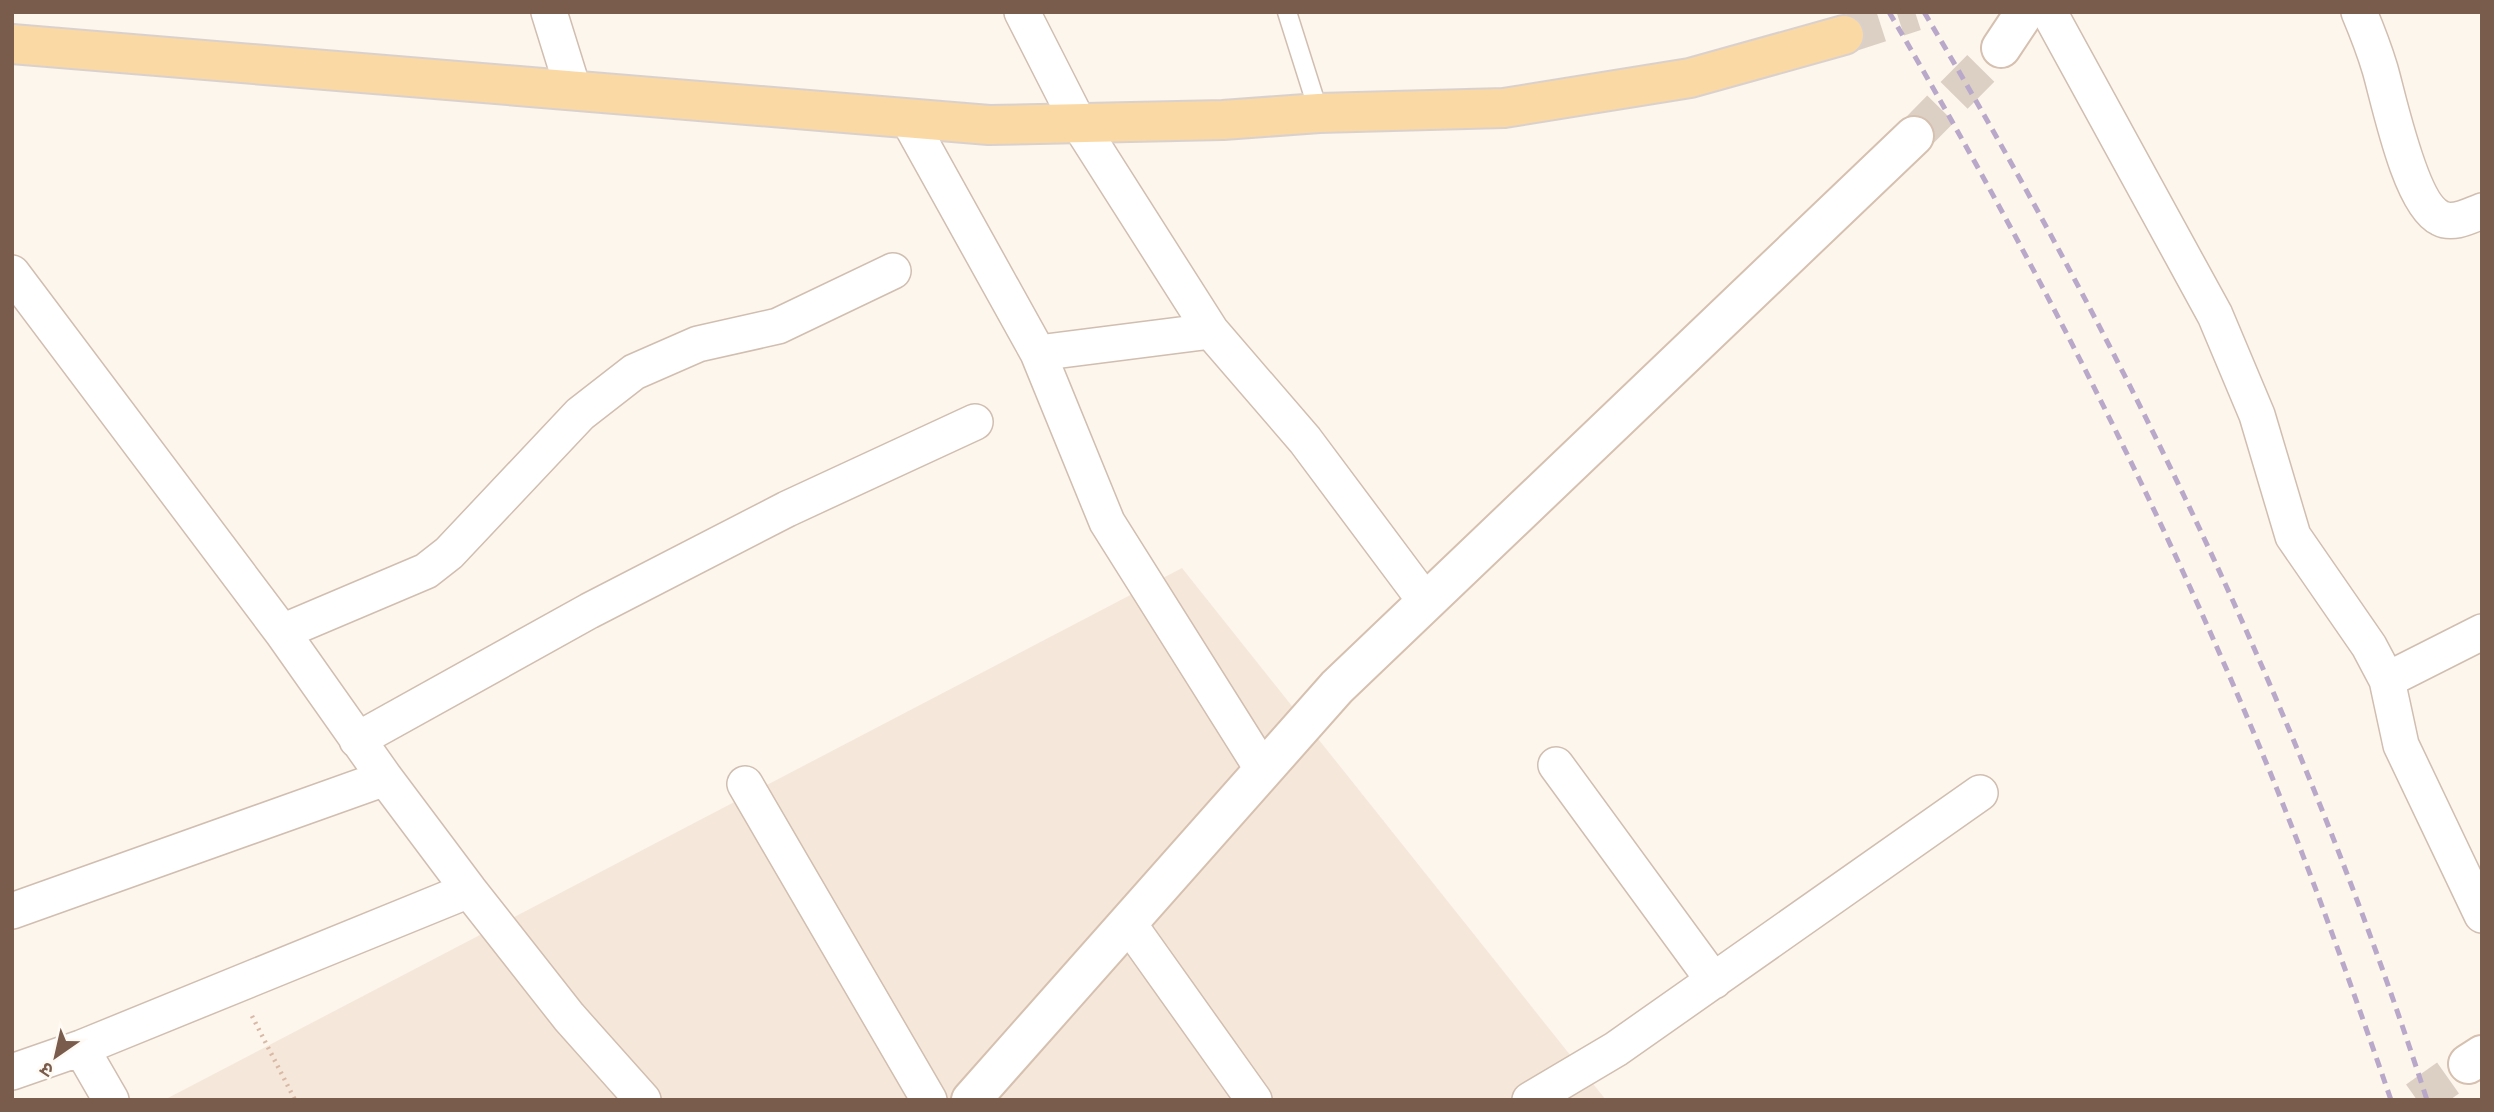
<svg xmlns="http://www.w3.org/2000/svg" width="2494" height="1112" viewBox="0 0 2494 1112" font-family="'Exo 2','Noto Sans Devanagari',sans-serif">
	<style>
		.residential { fill: #f5e8da }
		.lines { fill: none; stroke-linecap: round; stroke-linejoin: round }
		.secondary-tunnel { stroke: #dcd0c4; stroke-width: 38; stroke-dasharray: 38 19; stroke-linecap: butt }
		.primary-tunnel { stroke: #dcd0c4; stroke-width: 38; stroke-dasharray: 38 19; stroke-linecap: butt }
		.lane-casing { stroke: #d1beb0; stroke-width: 21 }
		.street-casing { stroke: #d1beb0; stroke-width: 38 }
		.secondary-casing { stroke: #d6c0b0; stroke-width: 42 }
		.primary-casing { stroke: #dad1cd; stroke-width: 42 }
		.path { stroke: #d9b8a5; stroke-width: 4.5; stroke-dasharray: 2 5; stroke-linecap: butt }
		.lane { stroke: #fff; stroke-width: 18 }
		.street { stroke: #fff; stroke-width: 35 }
		.secondary { stroke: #fff; stroke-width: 38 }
		.primary { stroke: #fbd9a5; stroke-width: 38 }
		.rail { stroke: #b9a8c9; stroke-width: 5; stroke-dasharray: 10 7; stroke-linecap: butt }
	</style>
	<rect width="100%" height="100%" fill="#fdf6ec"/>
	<path class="residential" d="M1182,568L1606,1100H164Z"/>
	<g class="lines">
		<path class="secondary-tunnel" d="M1914,136L2001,48
			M2417,1100L2468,1064"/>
		<path class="primary-tunnel" d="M1844,35L1915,12"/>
		<g class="lane-casing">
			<path id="lane" d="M1287,12L1319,113"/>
		</g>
		<g class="street-casing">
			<path id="street" d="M549,12L573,89
				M1022,12L1078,122L1211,331L1305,440L1426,602
				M2049,12L2215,315L2257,415L2293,536L2369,646L2387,680L2401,745L2482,915
				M2359,12C2367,31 2374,49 2380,69C2389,100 2410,204 2440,218C2453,225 2469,216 2482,211
				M908,119L1038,353L1107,522L1263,770
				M12,273L282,632L385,778L469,890L569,1017L643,1100
				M1038,353L1211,331
				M282,632L426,571L449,553L580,414L634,372L698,344L778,326L893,271
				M2387,680L2482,632
				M357,740L589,611L787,509L975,422
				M1556,765L1714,981
				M745,784L929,1100
				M12,911L385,778
				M1128,923L1254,1100
				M81,1048L111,1100
				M12,1072L81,1048L469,890
				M1530,1100L1616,1049L1980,793"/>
		</g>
		<g class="secondary-casing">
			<path id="secondary" d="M2001,48L2025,12
				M2468,1064L2482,1055
				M971,1100L1337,687L1914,136"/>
		</g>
		<g class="primary-casing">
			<path id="primary" d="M12,44L989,125L1223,120L1319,113L1504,108L1690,78L1844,35"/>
		</g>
		<path class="path" d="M252,1016L295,1100"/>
		<use href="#lane" class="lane"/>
		<use href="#street" class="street"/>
		<use href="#secondary" class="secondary"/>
		<use href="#primary" class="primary"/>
		<path class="rail" d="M1889,12C2033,257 2162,509 2270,772C2314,880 2353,990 2391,1100
			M1924,12C2128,355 2304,720 2427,1100"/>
	</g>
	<rect width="2494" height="1112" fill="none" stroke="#7a5c4d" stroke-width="28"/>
	<g transform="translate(56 1056) rotate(214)" stroke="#fffaf3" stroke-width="5" paint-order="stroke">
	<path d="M0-5L12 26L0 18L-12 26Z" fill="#7a5c4d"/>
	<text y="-10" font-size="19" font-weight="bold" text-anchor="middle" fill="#7a5c4d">उ</text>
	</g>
</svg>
